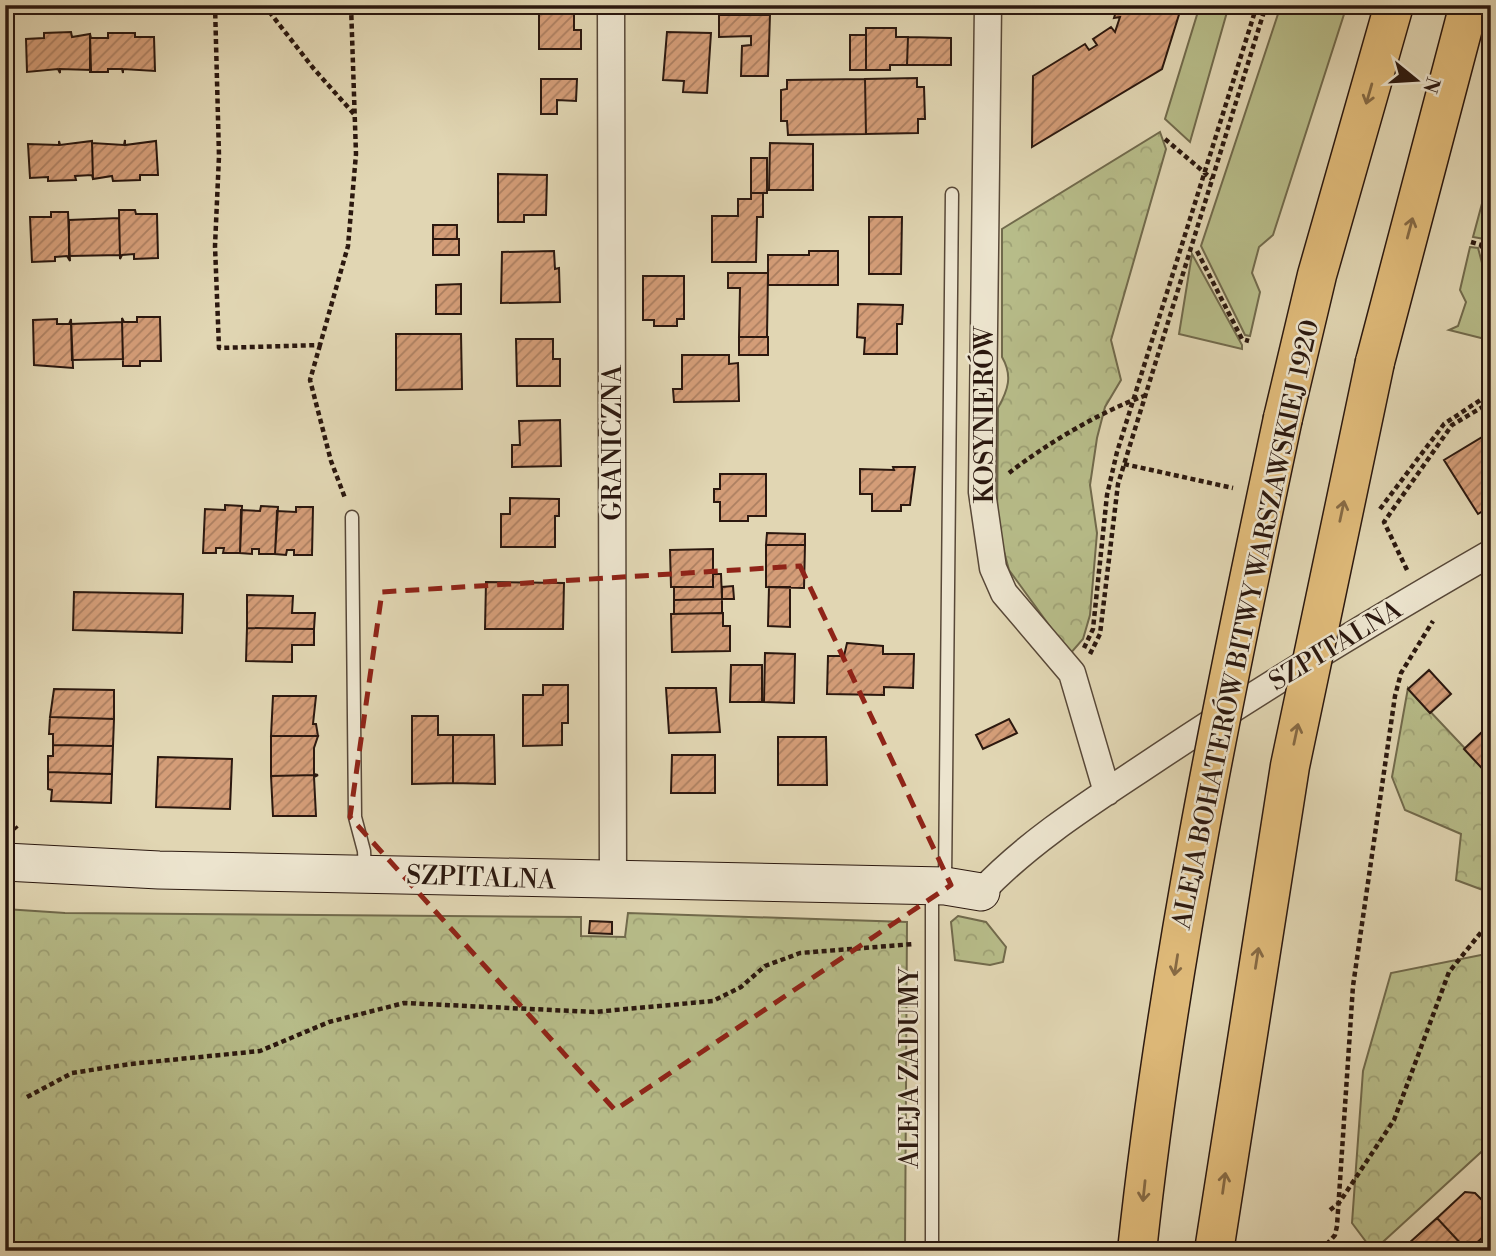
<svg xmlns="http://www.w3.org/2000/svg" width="1496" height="1256" viewBox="0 0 1496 1256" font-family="'Libre Bodoni',serif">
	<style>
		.grass { fill: #b7bc89; stroke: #716a4c; stroke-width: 2 }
		.forest { fill: url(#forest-crowns); stroke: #716a4c; stroke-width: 2 }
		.building { fill: url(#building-hatch); stroke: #2b180f; stroke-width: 2 }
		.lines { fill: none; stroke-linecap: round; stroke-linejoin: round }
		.lane-casing { stroke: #584838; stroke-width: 15 }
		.street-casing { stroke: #584838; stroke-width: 29 }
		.secondary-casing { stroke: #2b180f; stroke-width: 39 }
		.highway-casing { stroke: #2b180f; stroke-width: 41 }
		.path { stroke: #2b180f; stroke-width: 4.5; stroke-dasharray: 5 3.5; stroke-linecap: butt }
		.lane { stroke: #ece4ce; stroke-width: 12 }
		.street { stroke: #ece4ce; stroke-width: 26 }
		.secondary { stroke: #ece4ce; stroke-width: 37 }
		.highway { stroke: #e0bb7a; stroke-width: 38 }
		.highway-bridge-casing { stroke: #2b180f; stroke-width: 41; stroke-linecap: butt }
		.highway-bridge { stroke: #e0bb7a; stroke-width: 38 }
		.oneway { stroke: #866a44 }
		.marked { fill: none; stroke: #8f2418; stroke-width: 5; stroke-dasharray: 14 9; stroke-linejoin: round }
		.labels { text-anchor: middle; stroke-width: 5; stroke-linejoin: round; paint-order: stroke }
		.street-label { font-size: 26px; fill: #2b180f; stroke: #ece4ce }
	</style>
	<defs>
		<pattern id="forest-crowns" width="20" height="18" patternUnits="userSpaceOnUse" patternTransform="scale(1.75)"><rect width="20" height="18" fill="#b7bc89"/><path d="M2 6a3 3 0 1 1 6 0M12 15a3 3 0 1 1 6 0" fill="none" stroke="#9ea175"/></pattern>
		<pattern id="building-hatch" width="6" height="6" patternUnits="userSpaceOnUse" patternTransform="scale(1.75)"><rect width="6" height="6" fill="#d49d78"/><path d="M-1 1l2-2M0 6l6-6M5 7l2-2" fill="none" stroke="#ac7f61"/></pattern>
	</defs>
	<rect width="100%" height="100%" fill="#e1d6b3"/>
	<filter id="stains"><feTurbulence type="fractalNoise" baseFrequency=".00286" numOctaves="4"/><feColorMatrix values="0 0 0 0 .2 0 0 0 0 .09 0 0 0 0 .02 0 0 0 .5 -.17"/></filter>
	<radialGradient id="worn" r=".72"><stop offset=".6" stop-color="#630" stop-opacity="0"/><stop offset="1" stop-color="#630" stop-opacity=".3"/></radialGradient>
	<path class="grass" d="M1200,5H1229L1190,142L1165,119Z
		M1281,5H1347L1273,235L1259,247L1252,273L1260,292L1250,336L1245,335L1201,246Z
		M1491,170V254L1484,239L1473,237Z
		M1470,247L1478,248C1488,284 1493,302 1485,339L1449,330L1458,326L1466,302L1460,290Z
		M1192,254L1242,345V349L1179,334Z"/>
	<path class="forest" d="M1160,132L1166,149L1111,340L1121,380L1105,407L1097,438L1090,485L1097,533L1090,615L1083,639L1070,654L1009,570L997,526L998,408C1008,390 1013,376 1002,357V229Z
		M1408,688L1491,776V893L1456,880L1461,834L1405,810L1392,777Z
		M5,909L65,913L581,917V936L625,937L628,913L907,922L905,1251H5Z
		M958,916L986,922L1006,947L1003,962L990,965L955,960L951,922Z
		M1481,955H1491V1143L1373,1251L1352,1223L1363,1071L1391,973Z"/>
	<path class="building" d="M699,5H731V7L699,8Z
		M746,5H770V15H745Z
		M1118,5H1182L1162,69L1032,147L1033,76L1085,44L1089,50L1097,45L1093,39L1111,27L1115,32L1120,17L1114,18Z
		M539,10H574V30H581V49H539Z
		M719,15H770L768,76H741L742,46L751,45V36L719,37Z
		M866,28H896V37H908L907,65H890V70H866Z
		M71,32L72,37L90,34L91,70L60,69V73L58,69L27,72L26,39L44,38V33Z
		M667,32L711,33L707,93L683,92L684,81L663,80Z
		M108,33H135V37H154L155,71L123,69V73L122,69H108V72H90V34L91,38H108Z
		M850,35H866V70H850Z
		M908,37L951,38V65H907Z
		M917,78V87H924L925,119H918V133L866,134L865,79Z
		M541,79H577L576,101L557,100V114H541Z
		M865,79L866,134L788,135L787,121H781V90L787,89V80Z
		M125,140V145L156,141L158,175H140V180L113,181L112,176L93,179L92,143L124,145Z
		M59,141L60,145L92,141L93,179L92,175L75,176L76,180L48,181V177L30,178L28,144L59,145Z
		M770,143L813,144V190H769Z
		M751,158H767V193H751Z
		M498,174L547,175L546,215H524V222H498Z
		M751,193H763V217H757L756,262H712V216H738V199H751Z
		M119,210H135L136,214H157L158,258L134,259V254L122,255L120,259Z
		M51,212H68L70,261L67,256L55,257V261L32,262L30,217H51Z
		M869,217H902L901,274H869Z
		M119,218L120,255L69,256V220Z
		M433,225H457V239H433Z
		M433,239H459V255H433Z
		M554,251L555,269L559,268L560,302L501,303L502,252Z
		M809,251H838V285H768V255H809Z
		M728,273H768L767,337H739L740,288H728Z
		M643,276H684V319H677V326H654V320H643Z
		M461,284V314H436V285Z
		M858,304L903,305L902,324H897V354H864L865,338L857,337Z
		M137,317H160L161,361H140V366H123L122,318L124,322H137Z
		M57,319V324H69L71,319L73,368L34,365L33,320Z
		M122,322L123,359L72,360L71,324Z
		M396,334H461L462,389L396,390Z
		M739,337H768V355H739Z
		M516,339H553V359H560V386H517Z
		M682,355H729V364L738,363L739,401L674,402L673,389H682Z
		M560,420L561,466L512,467V445H520L519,421Z
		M1484,436L1491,448V506L1478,514L1444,460Z
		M893,467H915L910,505H901V511H872V494H860V469L894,470Z
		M720,474H766V516H748V521H720V502H714V489H720Z
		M510,498L559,499V516H555V547H501V514H510Z
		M225,505L242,506L240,553H223L224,548H216V553H203L205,509L225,510Z
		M261,506L278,507L275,554H259V549H252V554L240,553L241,510L260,511Z
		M296,507H313L312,555H294V550H287L286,555L275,554L277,511L296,512Z
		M767,533L805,534V545H766Z
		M766,545H805L804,588L766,587Z
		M713,549V587H671L670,550Z
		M713,574H721L722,599L674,600V587H713Z
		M486,582L564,583L563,629H485Z
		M733,586L734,599H722V587Z
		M769,587H790V627L768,626Z
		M74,592L183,594L182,633L73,630Z
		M247,595L293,596L292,613H315L314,629L247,628Z
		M722,599V613L674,614V600Z
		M723,613V626H730V651L672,652L671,614Z
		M247,628L314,629V645H292V662L246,661Z
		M847,643L883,646V654H914L913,688L884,687V695L827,694L828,656H844Z
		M765,653L795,654L794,703L764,702Z
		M731,665H762V702H730Z
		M1429,670L1451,694L1430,713L1408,689Z
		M543,685H568V723H562V745L523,746V695H543Z
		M666,688H716L720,732L669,733Z
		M54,689L114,690V719L50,717Z
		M273,696H316L313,724H316L318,736H271Z
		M412,716H438V735H453V783L412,784Z
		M50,717L114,719L113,746L53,745V734H49Z
		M1009,719L1017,733L983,749L976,735Z
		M1483,731L1491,740V778L1464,749Z
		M453,735H494L495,784L453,783Z
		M271,736H318L314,748V774L318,775L271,776Z
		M778,737H826L827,785H778Z
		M53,745L113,746L112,774L48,772V756H53Z
		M672,755H715V793H671Z
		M158,757L232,759L230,809L156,807Z
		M48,772L112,774L111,803L51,801L52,790L48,789Z
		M318,775L314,777L316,816H273L271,776Z
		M590,921L612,922V934L589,933Z
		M1465,1192L1475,1193L1491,1209V1230L1472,1247L1467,1242L1463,1246L1437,1218Z
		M1437,1218L1463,1246L1460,1251H1408V1244Z"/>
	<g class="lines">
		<g class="lane-casing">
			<path id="lane" d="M352,517L355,817L364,851L365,873
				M945,882L952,194
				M932,890V1251"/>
		</g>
		<g class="street-casing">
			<path id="street" d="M611,5L613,881
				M988,5L982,492L993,568L1004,593L1072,673L1107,792
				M981,892C1032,838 1098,798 1159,757C1267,685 1378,618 1491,553"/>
		</g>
		<g class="secondary-casing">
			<path id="secondary" d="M5,862L159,870L945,886L981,892"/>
		</g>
		<g class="highway-casing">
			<path id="highway" d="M1375,362L1469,5
				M1283,418L1317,275L1394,5"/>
		</g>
		<path class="path" d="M215,5L219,156L215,246L219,348L320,345L348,246L356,154L351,5
			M264,5L314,69L354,114
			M1165,139L1212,179
			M1471,242L1481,245L1491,273
			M1197,251L1242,339L1249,341
			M320,345L310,380L331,461L345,498
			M1124,464L1233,488
			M1009,473C1046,444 1100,412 1144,396
			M1380,509L1444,424L1491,393
			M1407,570L1384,522L1452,425L1491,402
			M1084,648L1093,629L1107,495L1117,452L1257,5
			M1090,654L1100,634L1118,484L1266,5
			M5,796L7,818L17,829
			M27,1097L72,1073L130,1064L260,1051L329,1022L404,1003L594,1012L713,1001L741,987L765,966L800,953L914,944
			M1330,1210L1339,1203L1394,1120L1449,972L1491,920
			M1321,1251L1335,1235L1337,1226L1353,986L1395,696L1401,673L1433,621"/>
		<use href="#lane" class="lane"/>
		<use href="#street" class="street"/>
		<use href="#secondary" class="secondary"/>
		<use href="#highway" class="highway"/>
		<g class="highway-bridge-casing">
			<path id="highway-bridge" d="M1137,1251C1167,970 1224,694 1283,418
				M1214,1251L1290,766L1375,362"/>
		</g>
		<use href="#highway-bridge" class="highway-bridge"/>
	</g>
	<defs><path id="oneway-shaft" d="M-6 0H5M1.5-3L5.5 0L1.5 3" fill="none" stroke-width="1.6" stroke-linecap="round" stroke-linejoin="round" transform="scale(1.75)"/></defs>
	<g class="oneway">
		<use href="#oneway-shaft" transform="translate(1369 94) rotate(106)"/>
		<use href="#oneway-shaft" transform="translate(1410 228) rotate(-75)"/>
		<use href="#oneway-shaft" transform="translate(1342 511) rotate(-78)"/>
		<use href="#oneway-shaft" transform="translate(1296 734) rotate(-78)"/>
		<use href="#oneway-shaft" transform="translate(1257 958) rotate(-81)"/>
		<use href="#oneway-shaft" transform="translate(1176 965) rotate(99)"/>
		<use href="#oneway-shaft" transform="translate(1224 1183) rotate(-82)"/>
		<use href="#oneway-shaft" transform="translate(1144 1191) rotate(96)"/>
	</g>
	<path class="marked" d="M800,566L951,885L615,1110L350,817L382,592Z"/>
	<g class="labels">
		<g class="street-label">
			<text transform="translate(984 415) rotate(-90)" y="9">KOSYNIERÓW</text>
			<text transform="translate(612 443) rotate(-90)" y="9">GRANICZNA</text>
			<text transform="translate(1245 624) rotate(-78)" y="9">ALEJA BOHATERÓW BITWY WARSZAWSKIEJ 1920</text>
			<text transform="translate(1335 645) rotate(-31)" y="9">SZPITALNA</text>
			<text transform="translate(481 877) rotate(2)" y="9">SZPITALNA</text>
			<text transform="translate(909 1068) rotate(-90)" y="9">ALEJA ZADUMY</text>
		</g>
	</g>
	<rect width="1496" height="1256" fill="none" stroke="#e1d6b3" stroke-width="28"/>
	<rect x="7" y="7" width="1482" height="1242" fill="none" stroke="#2b180f" stroke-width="3.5"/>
	<rect x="14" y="14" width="1468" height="1228" fill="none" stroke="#2b180f" stroke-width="2"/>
	<g transform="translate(1416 80) rotate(108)" stroke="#ece4ce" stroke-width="5" paint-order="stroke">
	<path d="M0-5L12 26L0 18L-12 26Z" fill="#2b180f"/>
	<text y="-10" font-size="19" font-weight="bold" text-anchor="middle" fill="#2b180f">N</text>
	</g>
	<rect width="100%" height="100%" filter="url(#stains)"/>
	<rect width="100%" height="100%" fill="url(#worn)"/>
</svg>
